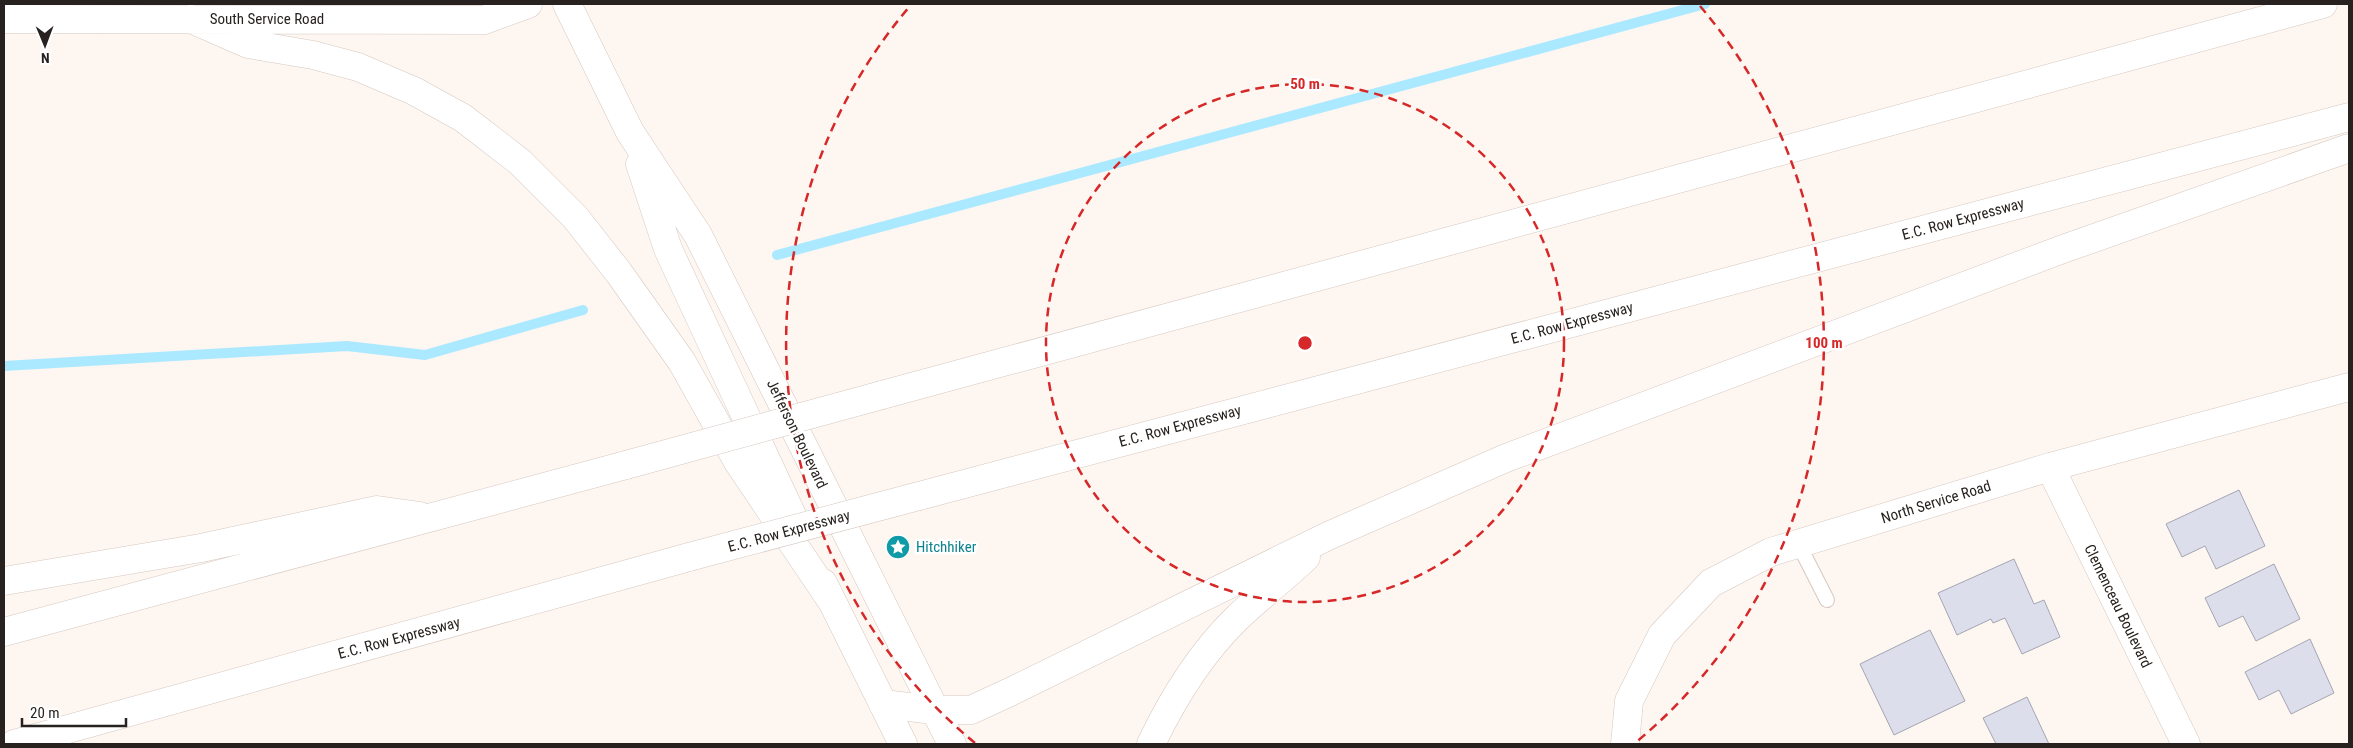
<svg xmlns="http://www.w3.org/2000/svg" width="2353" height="748" viewBox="0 0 2353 748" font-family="'Roboto Condensed',sans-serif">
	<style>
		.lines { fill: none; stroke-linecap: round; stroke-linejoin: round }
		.stream { stroke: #aae9ff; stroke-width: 10 }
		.building { fill: #dddeec; stroke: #a4a5b2 }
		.service-casing { stroke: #d6c8c1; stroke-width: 16 }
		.minor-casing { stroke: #d6c8c1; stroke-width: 29 }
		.tertiary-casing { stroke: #d6c8c1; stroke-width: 29 }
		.motorway-casing { stroke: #d6c8c1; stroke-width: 29 }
		.service { stroke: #fff; stroke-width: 14 }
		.minor { stroke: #fff; stroke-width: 28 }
		.tertiary { stroke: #fff; stroke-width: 28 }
		.motorway { stroke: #fff; stroke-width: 28 }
		.motorway-bridge-casing { stroke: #d6c8c1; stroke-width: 29; stroke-linecap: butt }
		.motorway-bridge { stroke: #fff; stroke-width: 28 }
		.ring { fill: none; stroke: #d62828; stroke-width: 2.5; stroke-dasharray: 9 6 }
		.labels { text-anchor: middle; stroke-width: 5; stroke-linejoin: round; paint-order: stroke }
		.street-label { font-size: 15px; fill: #27221f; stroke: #fff }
		.culture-label { font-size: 15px; fill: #0d838f; stroke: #fff; text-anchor: start }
		.centre { fill: #d62828; stroke: #fff; stroke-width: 2.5 }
		.ring-label { font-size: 15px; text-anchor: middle; font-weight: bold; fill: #d62828; stroke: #fff; stroke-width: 5; stroke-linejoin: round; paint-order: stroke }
	</style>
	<rect width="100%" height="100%" fill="#fef6f1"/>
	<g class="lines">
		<path class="stream" d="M777,255L1705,4
			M4,366L347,346L425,355L583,310"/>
	</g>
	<path class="building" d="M2239,490L2265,546L2216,569L2205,546L2182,557L2166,524Z
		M2014,559L2034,604L2044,600L2060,637L2022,654L2005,618L1993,623L1991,619L1957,635L1938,593Z
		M2274,564L2300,619L2256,641L2243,616L2219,627L2205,598Z
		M1930,630L1965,701L1894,735L1860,664Z
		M2310,639L2334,693L2291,714L2279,690L2259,700L2245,672Z
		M2027,697L2049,744H1996L1983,718Z"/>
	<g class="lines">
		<g class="service-casing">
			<path id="service" d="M1798,543L1827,600"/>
		</g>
		<g class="minor-casing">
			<path id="minor" d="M2050,467L2186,744"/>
		</g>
		<g class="tertiary-casing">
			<path id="tertiary" d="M567,4L630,132L698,235L952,744
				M4,19L484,20L528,4
				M191,19L248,44L313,55L358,67L414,91L463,118L520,162L575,217L619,273L682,362L738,462L831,600
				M640,164L668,249L796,524
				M823,583L903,744
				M1625,744L1629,701L1662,635L1711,583L1771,552L2050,467L2349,387"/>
		</g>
		<g class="motorway-casing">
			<path id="motorway" d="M882,395L2323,4
				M919,496L2349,117
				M4,581L201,548L377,510L420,516
				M4,632L626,465
				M883,704L934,710H971L1010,692L1328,536L1506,458L2063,249L2349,148
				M14,744L689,557
				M1151,744C1173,698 1200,654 1237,618C1259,597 1284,578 1306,557"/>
		</g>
		<use href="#service" class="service"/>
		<use href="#minor" class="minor"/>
		<use href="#tertiary" class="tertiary"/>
		<use href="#motorway" class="motorway"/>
		<g class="motorway-bridge-casing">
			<path id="motorway-bridge" d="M626,465L882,395
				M689,557L919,496"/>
		</g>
		<use href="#motorway-bridge" class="motorway-bridge"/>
	</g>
	<g class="ring">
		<circle cx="1305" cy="343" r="259"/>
		<path d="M975 743A519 519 0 0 1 910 6M1700 6A519 519 0 0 1 1635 743"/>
	</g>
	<defs>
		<g id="sight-disc" transform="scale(1.25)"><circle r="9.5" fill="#0f9aa8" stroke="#fff"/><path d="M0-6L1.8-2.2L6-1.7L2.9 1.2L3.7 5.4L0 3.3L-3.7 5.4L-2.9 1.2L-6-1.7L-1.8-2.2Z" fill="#fff"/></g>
	</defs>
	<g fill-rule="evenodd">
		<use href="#sight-disc" x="898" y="547"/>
	</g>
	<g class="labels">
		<g class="street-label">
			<text x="267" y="24">South Service Road</text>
			<text transform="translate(1963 219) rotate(-15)" y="5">E.C. Row Expressway</text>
			<text transform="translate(1572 323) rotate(-15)" y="5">E.C. Row Expressway</text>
			<text transform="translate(1180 426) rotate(-15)" y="5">E.C. Row Expressway</text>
			<text transform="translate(797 434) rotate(64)" y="5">Jefferson Boulevard</text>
			<text transform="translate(1936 502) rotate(-17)" y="5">North Service Road</text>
			<text transform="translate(789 531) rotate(-15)" y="5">E.C. Row Expressway</text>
			<text transform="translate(2118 606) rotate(64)" y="5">Clemenceau Boulevard</text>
			<text transform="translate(399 638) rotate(-15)" y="5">E.C. Row Expressway</text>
		</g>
		<g class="culture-label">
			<text x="916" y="552">Hitchhiker</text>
		</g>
	</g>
	<circle cx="1305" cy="343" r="8" class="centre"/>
	<g class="ring-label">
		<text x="1305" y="89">50 m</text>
		<text x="1824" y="348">100 m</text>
	</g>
	<rect width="2353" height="748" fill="none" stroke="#27221f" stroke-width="10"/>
	<g transform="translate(45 45) rotate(179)" stroke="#ffffff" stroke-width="4" paint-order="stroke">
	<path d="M0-4L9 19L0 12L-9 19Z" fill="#27221f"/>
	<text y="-8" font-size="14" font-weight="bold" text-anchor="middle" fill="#27221f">N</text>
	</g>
	<path d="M22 718v8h104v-8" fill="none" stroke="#27221f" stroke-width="2.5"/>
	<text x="30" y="718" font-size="15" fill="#27221f" stroke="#ffffff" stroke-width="4" paint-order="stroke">20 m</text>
</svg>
